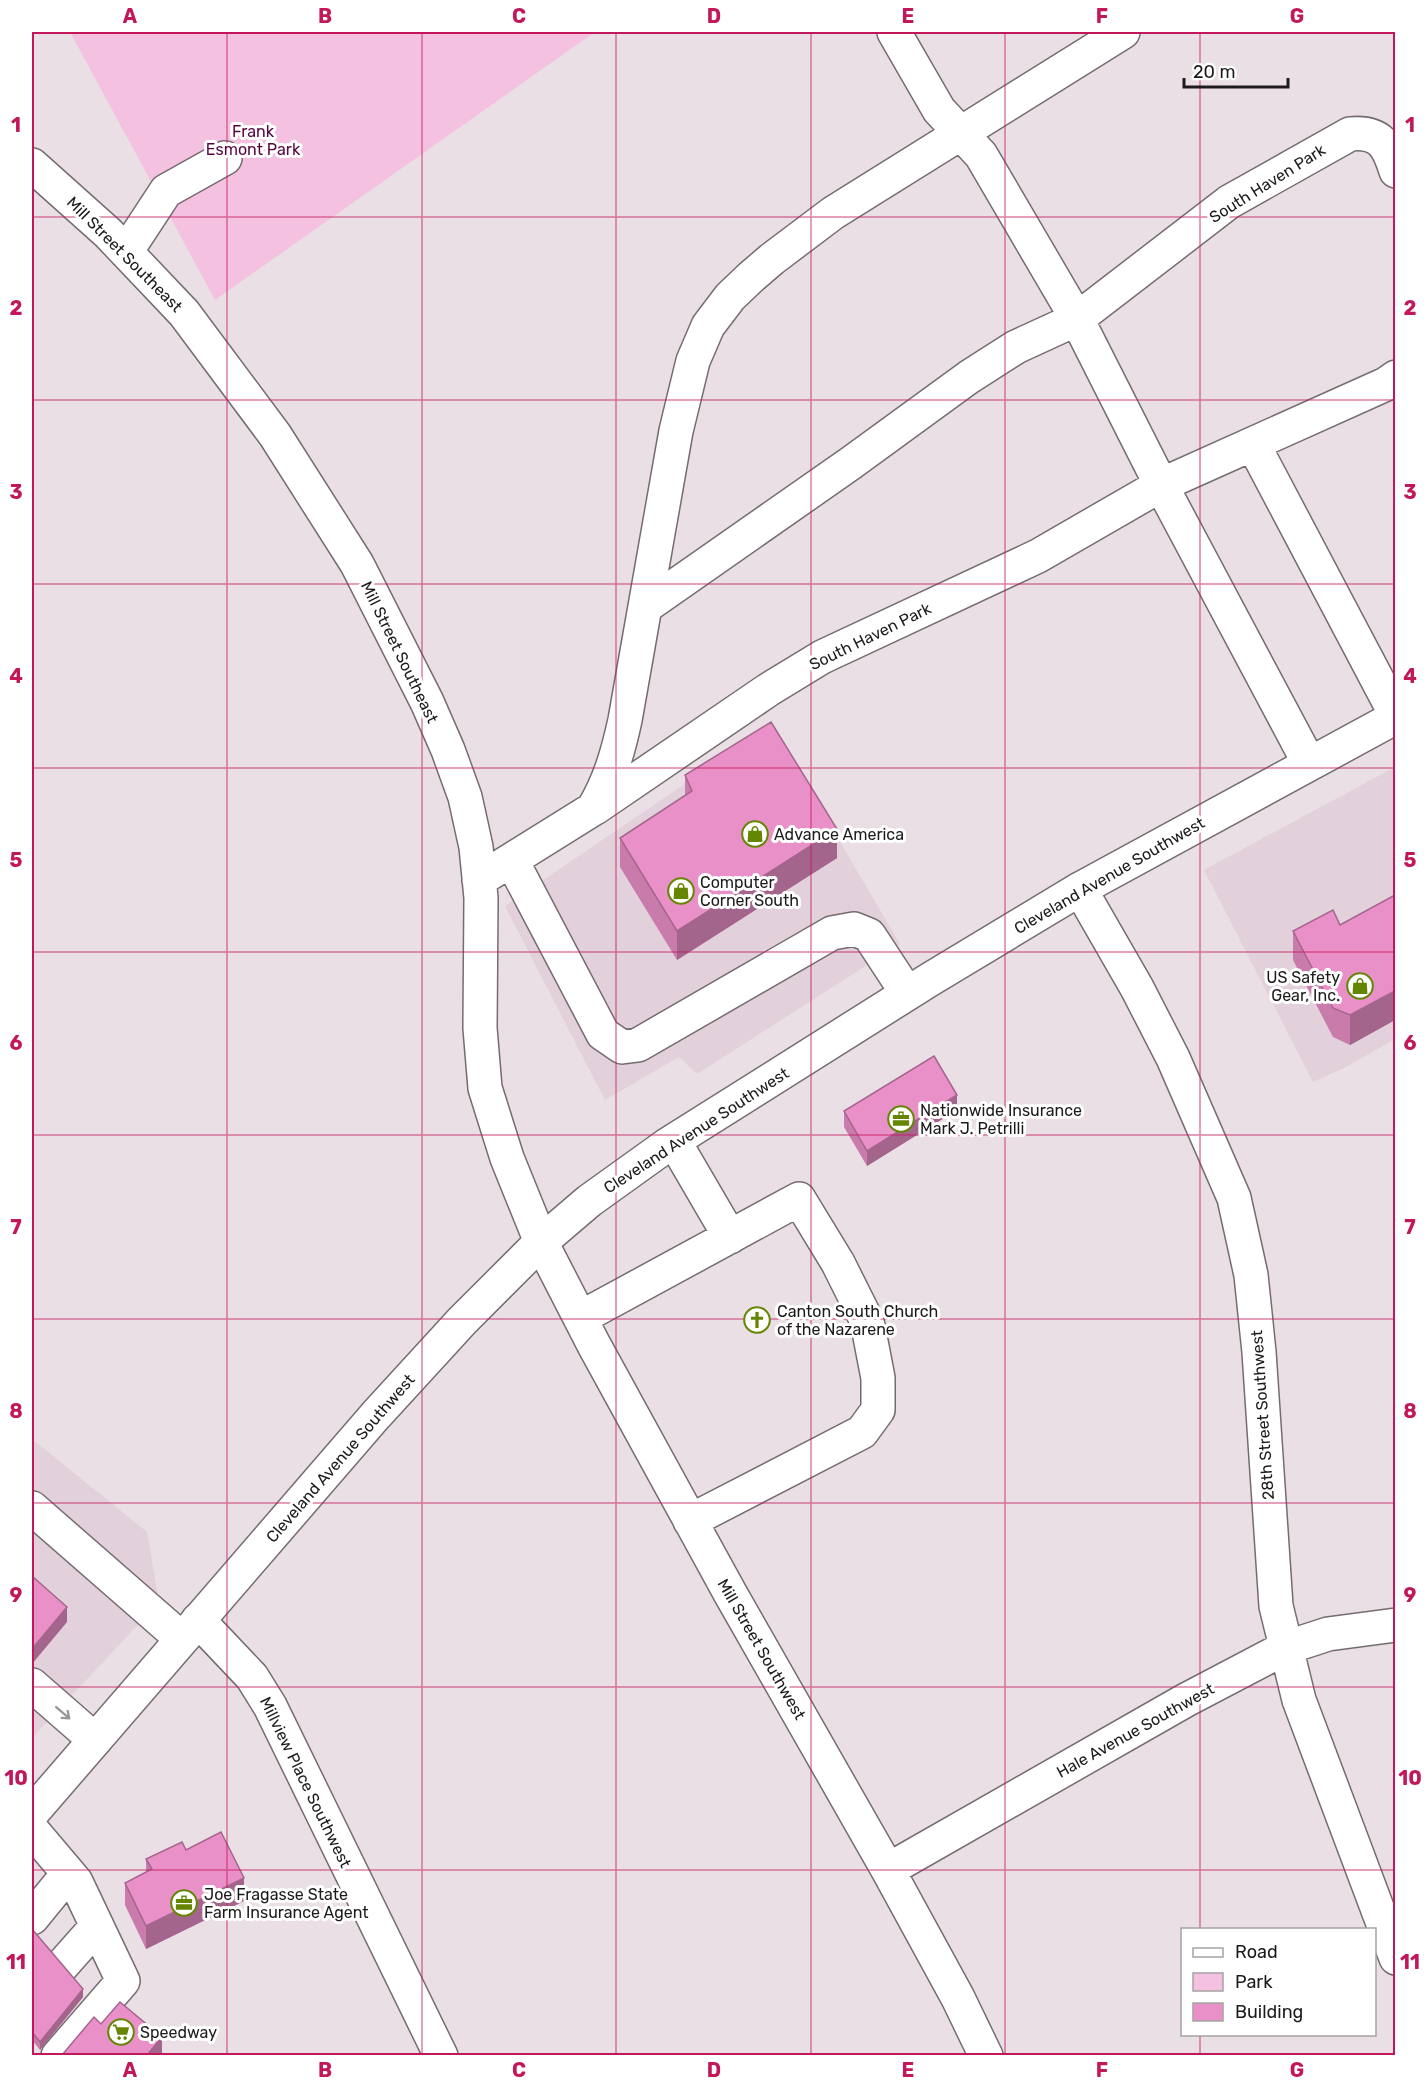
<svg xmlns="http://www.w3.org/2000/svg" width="1427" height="2087" viewBox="0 0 1427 2087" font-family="Rubik,sans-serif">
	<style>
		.built { fill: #e2d0da }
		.green { fill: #f5c1e0 }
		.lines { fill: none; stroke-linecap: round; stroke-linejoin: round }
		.minor-casing { stroke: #756c71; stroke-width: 36 }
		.major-casing { stroke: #756c71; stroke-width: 36 }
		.minor { stroke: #fff; stroke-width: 33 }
		.major { stroke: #fff; stroke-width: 33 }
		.wall { fill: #c97cac }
		.shaded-wall { fill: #a4658c }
		.building { fill: #ea90c8; stroke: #a4658c; stroke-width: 1.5 }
		.oneway { stroke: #999899 }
		.grid { fill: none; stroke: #c2185b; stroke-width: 1.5; stroke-opacity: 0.55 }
		.labels { text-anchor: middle; stroke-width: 6; stroke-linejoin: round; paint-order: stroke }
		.park-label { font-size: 16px; fill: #570541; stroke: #fff }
		.street-label { font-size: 16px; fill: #1d1a1c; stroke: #fff }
		.poi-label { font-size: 16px; fill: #1d1a1c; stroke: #fff; text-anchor: start }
		.neatline { fill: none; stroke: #c2185b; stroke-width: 2 }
		.grid-label { font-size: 20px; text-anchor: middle; font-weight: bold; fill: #c2185b }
	</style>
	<rect width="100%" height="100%" fill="#eadfe5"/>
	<path class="built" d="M775,731L900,944L697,1074L679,1057L605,1100L505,906L760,733Z
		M1395,767V1039L1346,1067L1313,1082L1204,870Z
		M32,1439L147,1532L159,1602L32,1738Z"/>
	<path class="green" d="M70,32H595L215,300Z"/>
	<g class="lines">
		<g class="minor-casing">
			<path id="minor" d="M894,32L939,110L981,155L1077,319L1161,485L1309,763
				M32,165L108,233L184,313L275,435L357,564L427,702L448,750L465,797L476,847L481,898L480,1028L485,1088L507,1158L541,1242L594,1345L730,1593L888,1870L958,1998L986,2056
				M126,252L166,191L225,158
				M1253,444L1396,715
				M645,607L851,463L969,377L1016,347L1077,319L1229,202L1350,134C1380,131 1388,145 1396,171
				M595,808L768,690L822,657L1038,556L1161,485L1386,384L1396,377
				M512,861L603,1034L622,1047L638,1045L832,933L854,929L869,935L907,993
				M479,880L593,809C610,781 618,752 625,720L676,431L693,361L708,326L730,297L751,277L772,259L833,213L1123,32
				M1080,889L1137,988L1173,1058L1234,1198L1251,1275L1259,1352L1276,1606L1299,1700L1396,1958
				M674,1141L730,1237
				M580,1318L799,1199L838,1263L867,1321L878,1378V1410L862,1432L690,1521
				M32,1508L182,1639
				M198,1620L252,1677L270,1706L441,2056
				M32,1685L95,1740
				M32,1830L76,1882L123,1981L58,2056
				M888,1870L1186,1700L1285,1648L1328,1634L1396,1625
				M32,1918L68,1874
				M59,1969L97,1926"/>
		</g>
		<g class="major-casing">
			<path id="major" d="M32,1813L375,1416L462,1321L541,1242L589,1201L667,1145L929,980L1080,889L1396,717"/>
		</g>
		<use href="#minor" class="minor"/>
		<use href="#major" class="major"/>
	</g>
	<path class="wall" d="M685,775L837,858L677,960L620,867V838L685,796Z
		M1395,895V1020L1350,1045L1333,1037L1293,960V931L1340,925Z
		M957,1110L867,1166L844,1127V1111Z
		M186,1850L244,1901L146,1949L125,1905V1883L146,1872V1859Z
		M32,1929L83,1997L40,2050L32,2040Z"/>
	<path class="shaded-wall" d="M837,829V858L677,960V931Z
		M1395,991V1020L1350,1045V1015Z
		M957,1095V1110L867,1166V1151Z
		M67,1607V1622L32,1664V1649Z
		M244,1878V1901L146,1949V1926Z
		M83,1989V1997L40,2050V2042Z
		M162,2037V2055H147Z"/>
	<path class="building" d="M771,722L837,829L677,931L620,838L692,791L685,775Z
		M1395,895V991L1350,1015L1333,1008L1293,931L1333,910L1340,925Z
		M934,1056L957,1095L867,1151L844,1111Z
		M32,1576L67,1607L32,1649Z
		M221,1832L244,1878L146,1926L125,1883L152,1869L146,1859L182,1842L186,1850Z
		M32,1929L83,1989L40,2042L32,2032Z
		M120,2002L162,2037L147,2055H62L94,2017L101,2024Z"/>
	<defs><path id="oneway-shaft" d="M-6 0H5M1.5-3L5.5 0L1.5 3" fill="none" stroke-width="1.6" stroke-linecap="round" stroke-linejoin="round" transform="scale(1.5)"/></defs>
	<use class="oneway" href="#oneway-shaft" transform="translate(63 1713) rotate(41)"/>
	<path class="grid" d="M227,32V2056M422,32V2056M616,32V2056M811,32V2056M1005,32V2056M1200,32V1930M32,217H1396M32,400H1396M32,584H1396M32,768H1396M32,952H1396M32,1135H1396M32,1319H1396M32,1503H1396M32,1687H1396M32,1870H1396M1200,2034V2056"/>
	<defs>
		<g id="shop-ring" transform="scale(1.35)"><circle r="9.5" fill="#fff" stroke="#658603" stroke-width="1.5"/><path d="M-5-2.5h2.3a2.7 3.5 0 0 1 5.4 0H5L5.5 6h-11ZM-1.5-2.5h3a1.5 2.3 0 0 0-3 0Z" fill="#658603"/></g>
		<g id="office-ring" transform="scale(1.35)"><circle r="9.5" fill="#fff" stroke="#658603" stroke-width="1.5"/><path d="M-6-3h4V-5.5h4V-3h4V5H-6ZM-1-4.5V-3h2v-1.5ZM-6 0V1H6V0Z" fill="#658603"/></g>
		<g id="church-ring" transform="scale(1.35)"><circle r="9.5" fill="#fff" stroke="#658603" stroke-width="1.5"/><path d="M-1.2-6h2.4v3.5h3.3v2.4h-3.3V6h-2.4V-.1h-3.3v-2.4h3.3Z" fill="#658603"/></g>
		<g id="supermarket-ring" transform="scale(1.35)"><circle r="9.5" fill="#fff" stroke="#658603" stroke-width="1.5"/><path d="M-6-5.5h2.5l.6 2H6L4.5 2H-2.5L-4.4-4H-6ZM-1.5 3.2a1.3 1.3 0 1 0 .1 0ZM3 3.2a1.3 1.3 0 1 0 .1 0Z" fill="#658603"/></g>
	</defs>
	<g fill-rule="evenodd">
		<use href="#shop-ring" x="755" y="834"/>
		<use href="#shop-ring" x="681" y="891"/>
		<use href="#shop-ring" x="1360" y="986"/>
		<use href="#office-ring" x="901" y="1119"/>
		<use href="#church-ring" x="757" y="1320"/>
		<use href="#office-ring" x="184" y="1903"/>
		<use href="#supermarket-ring" x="121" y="2032"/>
	</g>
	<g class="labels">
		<g class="park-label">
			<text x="253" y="137">Frank<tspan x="253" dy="18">Esmont Park</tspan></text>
		</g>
		<g class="street-label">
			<text transform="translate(1267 183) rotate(-32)" y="6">South Haven Park</text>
			<text transform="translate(125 254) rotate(45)" y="6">Mill Street Southeast</text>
			<text transform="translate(870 636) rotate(-26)" y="6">South Haven Park</text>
			<text transform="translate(400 652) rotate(64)" y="6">Mill Street Southeast</text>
			<text transform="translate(1109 875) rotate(-30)" y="6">Cleveland Avenue Southwest</text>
			<text transform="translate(696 1130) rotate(-33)" y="6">Cleveland Avenue Southwest</text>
			<text transform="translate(1262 1415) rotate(-94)" y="6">28th Street Southwest</text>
			<text transform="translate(340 1458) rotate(-49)" y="6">Cleveland Avenue Southwest</text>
			<text transform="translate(762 1649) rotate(60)" y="6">Mill Street Southwest</text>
			<text transform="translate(1135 1730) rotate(-29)" y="6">Hale Avenue Southwest</text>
			<text transform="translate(306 1782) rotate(64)" y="6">Millview Place Southwest</text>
		</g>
		<g class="poi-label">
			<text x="774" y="840">Advance America</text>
			<text x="700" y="888">Computer<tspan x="700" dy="18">Corner South</tspan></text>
			<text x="1340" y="983" text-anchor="end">US Safety<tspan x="1340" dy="18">Gear, Inc.</tspan></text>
			<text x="920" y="1116">Nationwide Insurance<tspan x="920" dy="18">Mark J. Petrilli</tspan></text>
			<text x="777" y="1317">Canton South Church<tspan x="777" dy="18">of the Nazarene</tspan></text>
			<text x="204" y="1900">Joe Fragasse State<tspan x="204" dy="18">Farm Insurance Agent</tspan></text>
			<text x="140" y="2038">Speedway</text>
		</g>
	</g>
	<rect width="1427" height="2087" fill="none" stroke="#ffffff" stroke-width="66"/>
	<rect x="1181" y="1928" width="195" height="108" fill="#ffffff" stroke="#a5a3a4" stroke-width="1.5"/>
	<rect x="1193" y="1948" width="30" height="9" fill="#ffffff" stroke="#a5a3a4" stroke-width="1.5"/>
	<text x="1235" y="1958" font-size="18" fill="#1d1a1c">Road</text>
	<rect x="1193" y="1973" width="30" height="18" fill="#f5c1e0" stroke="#a5a3a4" stroke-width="1.5"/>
	<text x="1235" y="1988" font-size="18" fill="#1d1a1c">Park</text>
	<rect x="1193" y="2003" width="30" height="18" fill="#ea90c8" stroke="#a5a3a4" stroke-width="1.5"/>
	<text x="1235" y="2018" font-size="18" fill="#1d1a1c">Building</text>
	<path d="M1184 78v9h104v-9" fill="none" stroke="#1d1a1c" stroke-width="3"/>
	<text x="1193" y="78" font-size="18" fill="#1d1a1c" stroke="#ffffff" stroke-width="4.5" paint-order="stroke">20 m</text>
	<rect x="33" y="33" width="1361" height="2021" class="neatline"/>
	<g class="grid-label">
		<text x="130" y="23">A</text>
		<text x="325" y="23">B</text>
		<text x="519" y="23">C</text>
		<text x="714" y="23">D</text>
		<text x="908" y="23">E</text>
		<text x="1102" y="23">F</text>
		<text x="1297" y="23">G</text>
		<text x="16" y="132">1</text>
		<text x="1410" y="132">1</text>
		<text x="16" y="315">2</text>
		<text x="1410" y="315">2</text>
		<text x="16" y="499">3</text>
		<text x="1410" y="499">3</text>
		<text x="16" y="683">4</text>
		<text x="1410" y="683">4</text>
		<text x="16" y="867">5</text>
		<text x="1410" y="867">5</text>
		<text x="16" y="1050">6</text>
		<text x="1410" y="1050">6</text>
		<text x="16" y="1234">7</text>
		<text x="1410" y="1234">7</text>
		<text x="16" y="1418">8</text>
		<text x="1410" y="1418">8</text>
		<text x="16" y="1602">9</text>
		<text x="1410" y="1602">9</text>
		<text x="16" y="1785">10</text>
		<text x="1410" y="1785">10</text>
		<text x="16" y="1969">11</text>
		<text x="1410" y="1969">11</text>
		<text x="130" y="2077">A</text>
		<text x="325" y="2077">B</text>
		<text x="519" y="2077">C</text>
		<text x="714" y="2077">D</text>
		<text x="908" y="2077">E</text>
		<text x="1102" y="2077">F</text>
		<text x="1297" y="2077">G</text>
	</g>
</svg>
